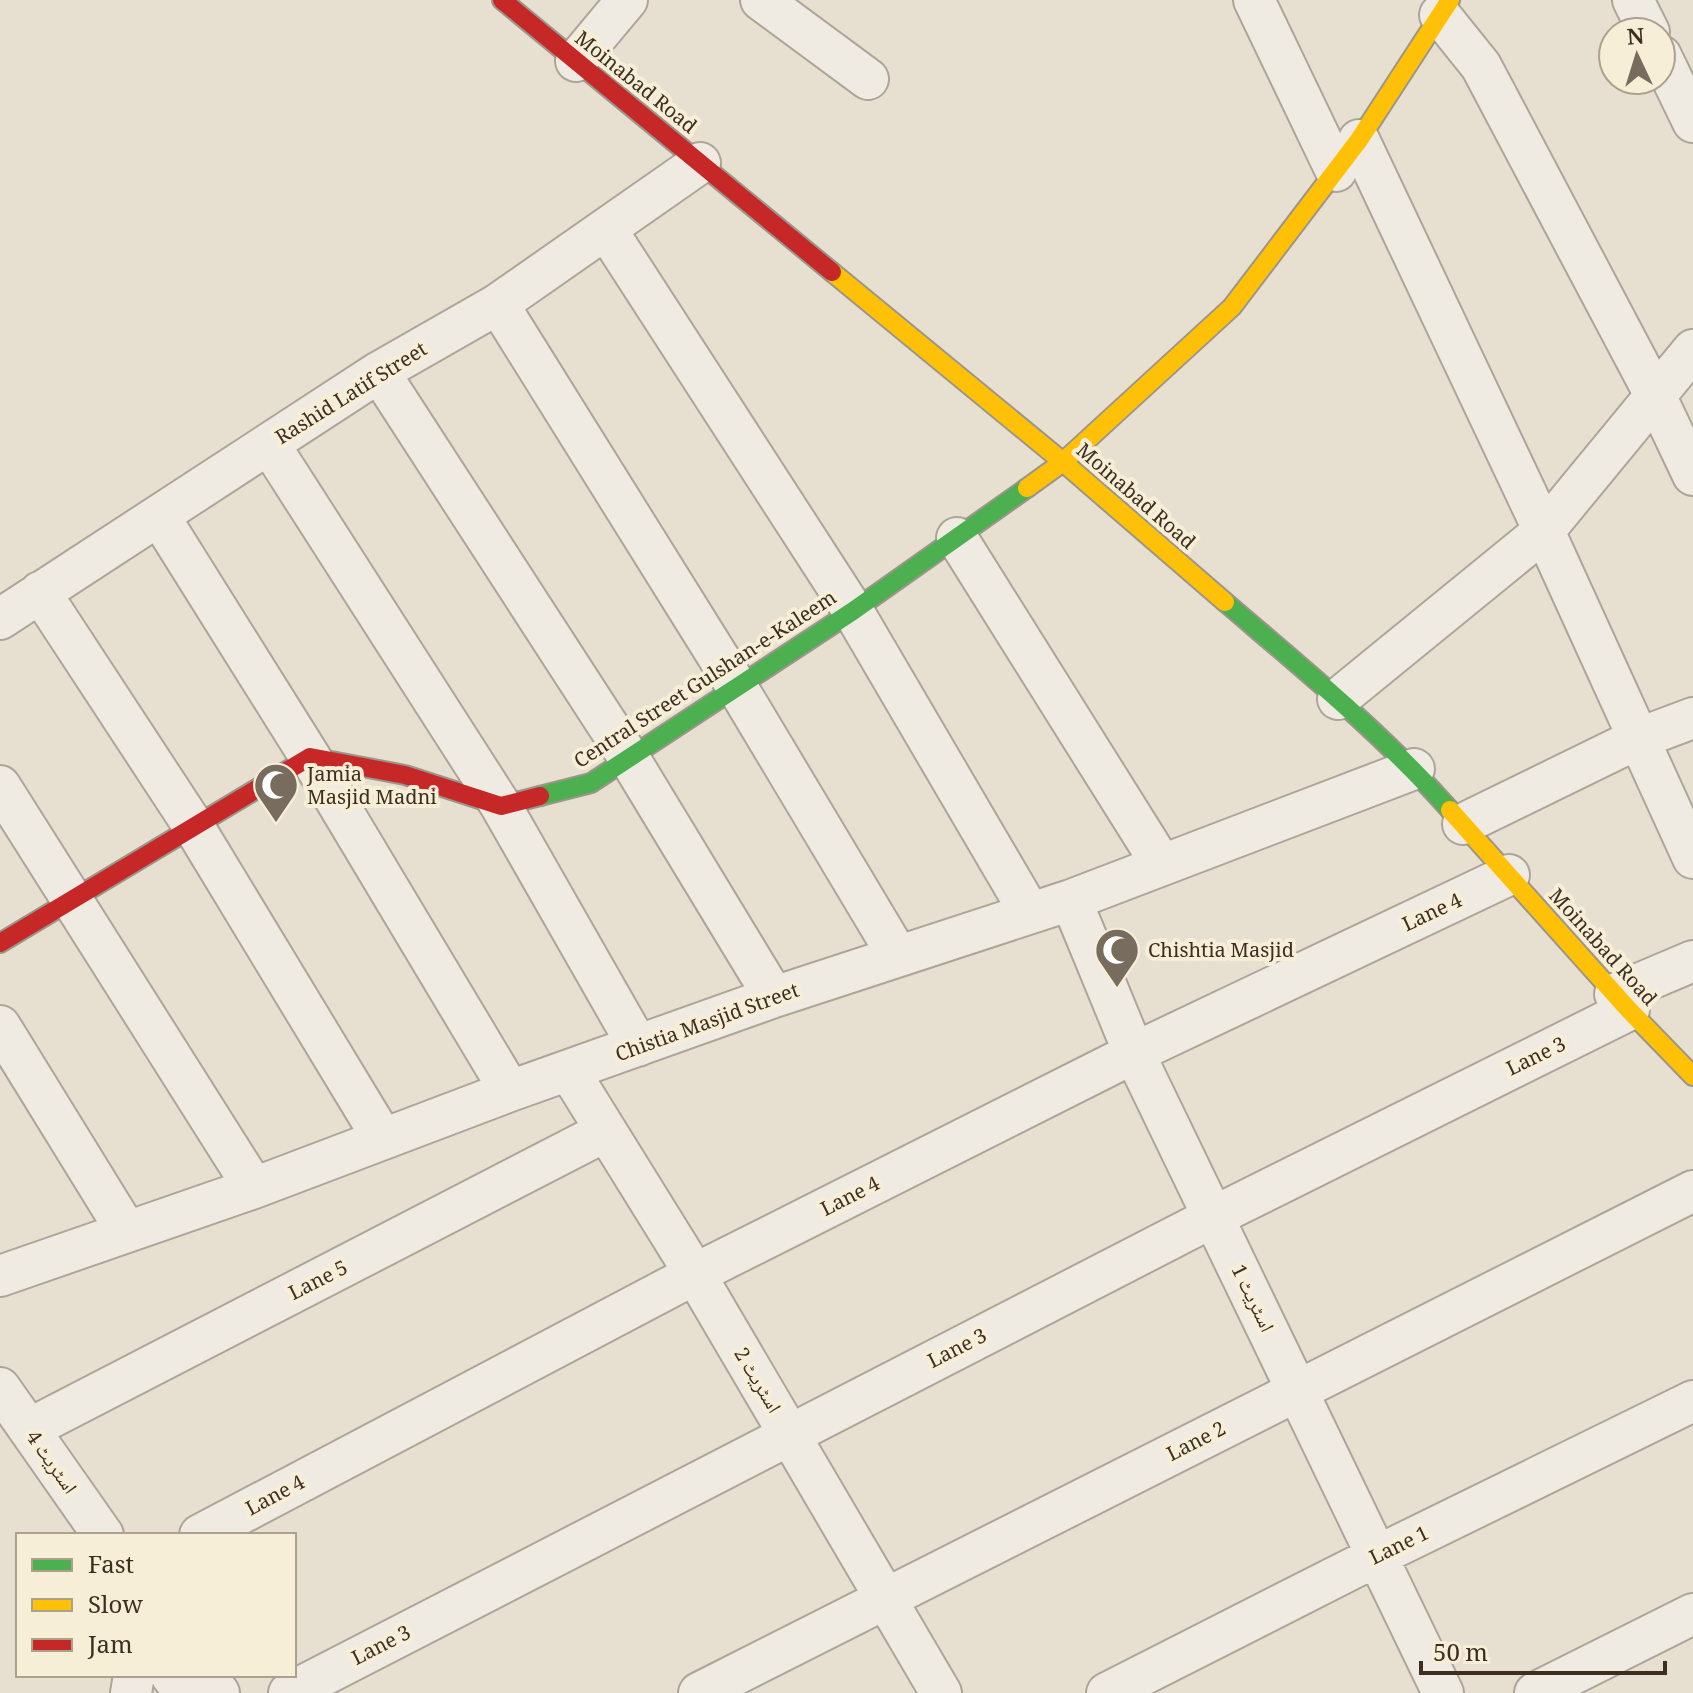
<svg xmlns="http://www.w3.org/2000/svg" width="1693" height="1693" viewBox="0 0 1693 1693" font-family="Georgia,'Noto Naskh Arabic',serif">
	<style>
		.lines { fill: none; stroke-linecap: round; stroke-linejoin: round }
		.street-casing { stroke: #ada599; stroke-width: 44 }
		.fast-casing { stroke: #9c958a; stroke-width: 22 }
		.slow-casing { stroke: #9c958a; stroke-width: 22 }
		.jam-casing { stroke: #9c958a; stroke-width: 22 }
		.street { stroke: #efebe3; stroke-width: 40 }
		.fast { stroke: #4caf50; stroke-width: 18 }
		.slow { stroke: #ffc107; stroke-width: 18 }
		.jam { stroke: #c62828; stroke-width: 18 }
		.labels { text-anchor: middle; stroke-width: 8; stroke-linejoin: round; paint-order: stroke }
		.street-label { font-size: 20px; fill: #3d2e20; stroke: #f7eed8 }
		.poi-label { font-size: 20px; fill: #3d2e20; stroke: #f7eed8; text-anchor: start }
	</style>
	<rect width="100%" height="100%" fill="#e7e0d1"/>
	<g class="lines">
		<g class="street-casing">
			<path id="street" d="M761,0L868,79
				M1254,0L1336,171
				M1633,0L1649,32
				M1440,15L1481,66L1656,397L1693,475
				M1661,56L1693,122
				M576,61L627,0
				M1359,140L1544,531L1693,858
				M606,229L853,611L1030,913
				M498,304L737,687L898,956
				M379,372L629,758L774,997
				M269,444L501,806L638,1046
				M159,516L310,757L510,1091
				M957,538L1162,865
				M40,592L194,827L383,1139
				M0,619L379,372L498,304L700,163
				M1338,699L1544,531L1693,350
				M0,786L254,1188
				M1463,824L1637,739L1693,718
				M1071,900L1134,1053L1443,1693
				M1615,994L1693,961
				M0,1026L127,1232
				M569,1071L695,1274L941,1693
				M0,1276L254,1188L510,1091L774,997L1071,900L1414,769
				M0,1388L103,1535
				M29,1429L606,1131
				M200,1535L695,1274L1134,1053L1509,875
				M171,1675L184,1693
				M205,1675L219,1693
				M131,1693L134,1675
				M289,1693L1213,1217L1629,1010
				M699,1693L1693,1191
				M1107,1693L1377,1556L1693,1401
				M1535,1693L1693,1614"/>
		</g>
		<g class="fast-casing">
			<path id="fast" d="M1225,602C1302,668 1382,733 1450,810
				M540,796L591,783L853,611L1027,488"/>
		</g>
		<g class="slow-casing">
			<path id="slow" d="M832,272L1063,462L1225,602
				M1027,488L1063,462L1232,307L1359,140L1450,0
				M1450,810L1629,1010L1693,1076"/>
		</g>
		<g class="jam-casing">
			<path id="jam" d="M502,0L832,272
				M0,943L310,757L405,775L501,806L540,796"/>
		</g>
		<use href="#street" class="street"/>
		<use href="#fast" class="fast"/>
		<use href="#slow" class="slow"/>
		<use href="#jam" class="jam"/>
	</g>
	<defs>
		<g id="mosque-pin" transform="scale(2.3)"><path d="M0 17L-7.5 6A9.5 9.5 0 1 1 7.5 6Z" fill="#786c5e" stroke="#f7eed8"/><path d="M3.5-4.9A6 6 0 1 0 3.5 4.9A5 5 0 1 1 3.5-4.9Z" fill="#fff"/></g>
	</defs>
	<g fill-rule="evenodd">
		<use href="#mosque-pin" x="276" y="785"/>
		<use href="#mosque-pin" x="1117" y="950"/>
	</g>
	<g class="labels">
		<g class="street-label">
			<text transform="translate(636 82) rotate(39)" y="7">Moinabad Road</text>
			<text transform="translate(351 393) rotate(-32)" y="7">Rashid Latif Street</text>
			<text transform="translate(1136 496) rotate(41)" y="7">Moinabad Road</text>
			<text transform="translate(705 679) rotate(-33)" y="7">Central Street Gulshan-e-Kaleem</text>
			<text transform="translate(1432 912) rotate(-25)" y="7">Lane 4</text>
			<text transform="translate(1603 947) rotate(48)" y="7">Moinabad Road</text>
			<text transform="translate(707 1022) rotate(-20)" y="7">Chistia Masjid Street</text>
			<text transform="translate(1536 1056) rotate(-26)" y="7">Lane 3</text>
			<text transform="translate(850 1196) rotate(-27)" y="7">Lane 4</text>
			<text transform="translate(318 1280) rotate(-27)" y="7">Lane 5</text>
			<text transform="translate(1253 1298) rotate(64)" y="7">اسٹریٹ 1</text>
			<text transform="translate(957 1348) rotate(-27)" y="7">Lane 3</text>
			<text transform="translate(758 1380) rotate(59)" y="7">اسٹریٹ 2</text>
			<text transform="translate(1196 1441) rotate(-27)" y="7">Lane 2</text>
			<text transform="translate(52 1462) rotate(55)" y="7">اسٹریٹ 4</text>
			<text transform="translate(275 1495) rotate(-28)" y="7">Lane 4</text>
			<text transform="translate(1399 1545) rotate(-26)" y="7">Lane 1</text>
			<text transform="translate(381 1645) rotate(-27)" y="7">Lane 3</text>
		</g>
		<g class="poi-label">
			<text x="307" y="781">Jamia<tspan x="307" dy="23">Masjid Madni</tspan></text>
			<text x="1148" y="957">Chishtia Masjid</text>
		</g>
	</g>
	<rect x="16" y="1533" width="280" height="144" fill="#f7eed8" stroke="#ada18e" stroke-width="2"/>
	<rect x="32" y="1559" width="40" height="12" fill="#4caf50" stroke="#ada18e" stroke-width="2"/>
	<text x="88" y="1573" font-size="24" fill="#3d2e20">Fast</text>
	<rect x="32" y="1599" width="40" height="12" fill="#ffc107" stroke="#ada18e" stroke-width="2"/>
	<text x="88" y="1613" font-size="24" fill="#3d2e20">Slow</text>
	<rect x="32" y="1639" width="40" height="12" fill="#c62828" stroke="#ada18e" stroke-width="2"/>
	<text x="88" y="1653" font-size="24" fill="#3d2e20">Jam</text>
	<g transform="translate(1637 56) rotate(356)"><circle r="38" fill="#f7eed8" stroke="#ada18e" stroke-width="2"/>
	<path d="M0-6L14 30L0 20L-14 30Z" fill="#786c5e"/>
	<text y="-12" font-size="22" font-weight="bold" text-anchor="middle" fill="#3d2e20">N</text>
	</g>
	<path d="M1421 1661v12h244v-12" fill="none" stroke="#3d2e20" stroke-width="4"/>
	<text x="1433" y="1661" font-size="24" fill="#3d2e20" stroke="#f7eed8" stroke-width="6" paint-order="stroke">50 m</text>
</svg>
